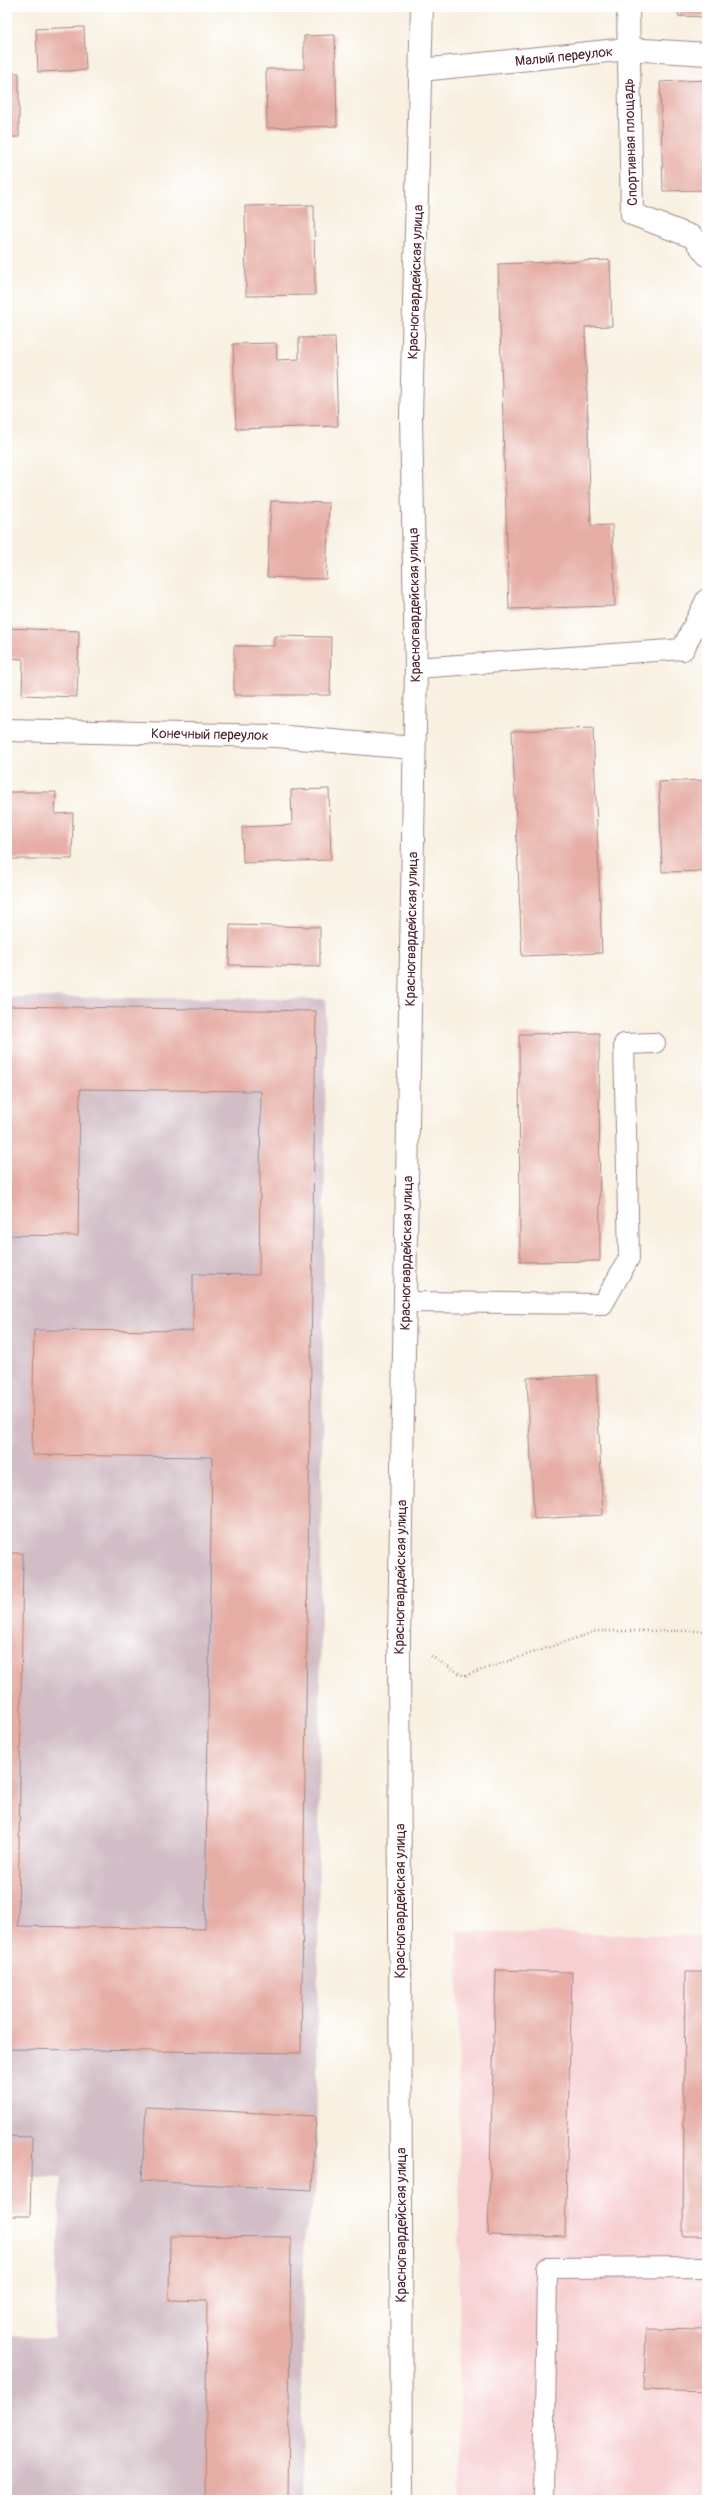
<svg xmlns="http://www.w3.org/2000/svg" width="714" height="2507" viewBox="0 0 714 2507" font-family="Pangolin,sans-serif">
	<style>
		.built { fill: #f7cfd1 }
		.industrial { fill: #d2bdc6 }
		.building { fill: #e6ada5 }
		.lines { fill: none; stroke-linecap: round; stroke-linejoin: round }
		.lane-casing { stroke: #a18886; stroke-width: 22 }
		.street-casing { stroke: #a18886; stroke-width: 24 }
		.secondary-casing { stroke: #a18886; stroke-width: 24 }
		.path { stroke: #a18886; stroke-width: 2.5; stroke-dasharray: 1 3; stroke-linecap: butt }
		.lane { stroke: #fff; stroke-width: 20 }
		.street { stroke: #fff; stroke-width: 22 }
		.secondary { stroke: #fff; stroke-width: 22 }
		.labels { text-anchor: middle; stroke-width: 4; stroke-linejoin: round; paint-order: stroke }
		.street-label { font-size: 14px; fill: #4a1f2b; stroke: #fff }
	</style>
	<rect width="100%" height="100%" fill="#fff"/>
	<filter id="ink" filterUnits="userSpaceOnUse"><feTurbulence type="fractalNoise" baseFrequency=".025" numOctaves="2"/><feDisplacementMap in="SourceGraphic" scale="8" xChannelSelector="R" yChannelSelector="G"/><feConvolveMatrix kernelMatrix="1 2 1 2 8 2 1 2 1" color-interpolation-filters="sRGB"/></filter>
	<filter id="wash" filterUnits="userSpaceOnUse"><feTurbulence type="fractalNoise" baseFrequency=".012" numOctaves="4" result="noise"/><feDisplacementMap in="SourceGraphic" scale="16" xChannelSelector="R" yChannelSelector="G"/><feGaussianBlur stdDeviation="0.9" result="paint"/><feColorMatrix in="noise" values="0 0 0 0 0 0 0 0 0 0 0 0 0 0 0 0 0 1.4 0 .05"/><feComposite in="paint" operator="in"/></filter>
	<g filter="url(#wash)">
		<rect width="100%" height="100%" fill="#f8f0e0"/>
		<path class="built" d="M458,1931L707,1936V2500H460Z"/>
		<path class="industrial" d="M7,997L326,999L316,2195L304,2232L301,2500H7V2336L54,2338L61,2178L7,2176V1248L9,1247Z"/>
		<g id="blocks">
			<path class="building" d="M515,7H541V8L515,9Z
				M679,7H707V17L678,16Z
				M84,27L86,70L38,72L36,29Z
				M335,35L337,126L267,128L266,69H304V36Z
				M7,73H19V137H7Z
				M707,80V190L663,191L660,82Z
				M314,205L315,295L246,296L245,206Z
				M610,260L612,326L585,327L591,526L612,525L615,606L509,609L498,264Z
				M335,337L338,426L236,429L233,344L276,343L277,360L299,359V338Z
				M271,501L329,503L326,579L267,577Z
				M7,628L79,631L77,697L22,695L23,659L7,658Z
				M274,636L331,637L330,695H234V646H274Z
				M593,728L602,953L522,956L512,731Z
				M707,780V871L662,872L659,782Z
				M329,789L331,860L243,863L242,827L292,825L291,790Z
				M7,792H56L55,814L73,813L72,859H7Z
				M230,925L320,927V967L229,965Z
				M7,1006L316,1011L301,2053L7,2049V1553H23L18,1926L205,1929L212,1457L32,1455L34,1330L193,1331V1274L259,1275L261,1091L80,1089L78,1236L7,1235Z
				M599,1033L600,1261L520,1262L519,1034Z
				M596,1375L603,1515L534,1519L527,1378Z
				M496,1970L572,1972L565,2237L488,2235Z
				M685,1972H707V2236H683Z
				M146,2107L316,2116L312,2190L142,2181Z
				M7,2136L32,2137L30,2216H7Z
				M170,2236L291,2237L288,2500H205L207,2301L169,2300Z
				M646,2329L707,2330V2392L644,2390Z"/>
		</g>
	</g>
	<g filter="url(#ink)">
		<use href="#blocks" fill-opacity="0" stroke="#a18886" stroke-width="1"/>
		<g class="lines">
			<g class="lane-casing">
				<path id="lane" d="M416,668L683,649
					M406,1302L603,1304L629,1258L624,1044L655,1043
					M544,2500L547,2268L707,2267"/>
			</g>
			<g class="street-casing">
				<path id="street" d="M628,7L632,214L693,237L707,255
					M421,70L628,49L707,54
					M683,649L707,600
					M7,730L276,736L413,748"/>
			</g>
			<g class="secondary-casing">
				<path id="secondary" d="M402,2500L399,1637L416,668L411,416L422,7"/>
			</g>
			<path class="path" d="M431,1656L464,1676L597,1631H707"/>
			<use href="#lane" class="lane"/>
			<use href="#street" class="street"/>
			<use href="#secondary" class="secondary"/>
		</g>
	</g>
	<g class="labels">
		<g class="street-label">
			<text transform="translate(564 56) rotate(-6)" y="5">Малый переулок</text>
			<text transform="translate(630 142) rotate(-92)" y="5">Спортивная площадь</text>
			<text transform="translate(415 282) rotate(-88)" y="5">Красногвардейская улица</text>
			<text transform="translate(414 605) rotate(-91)" y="5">Красногвардейская улица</text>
			<text transform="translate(210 734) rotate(1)" y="5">Конечный переулок</text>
			<text transform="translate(411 929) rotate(-89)" y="5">Красногвардейская улица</text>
			<text transform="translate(406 1253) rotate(-89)" y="5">Красногвардейская улица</text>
			<text transform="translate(400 1577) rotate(-89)" y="5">Красногвардейская улица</text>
			<text transform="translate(400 1901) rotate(-90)" y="5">Красногвардейская улица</text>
			<text transform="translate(401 2225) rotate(-90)" y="5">Красногвардейская улица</text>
		</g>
	</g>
	<rect width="714" height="2507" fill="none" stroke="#fff" stroke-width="24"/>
</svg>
